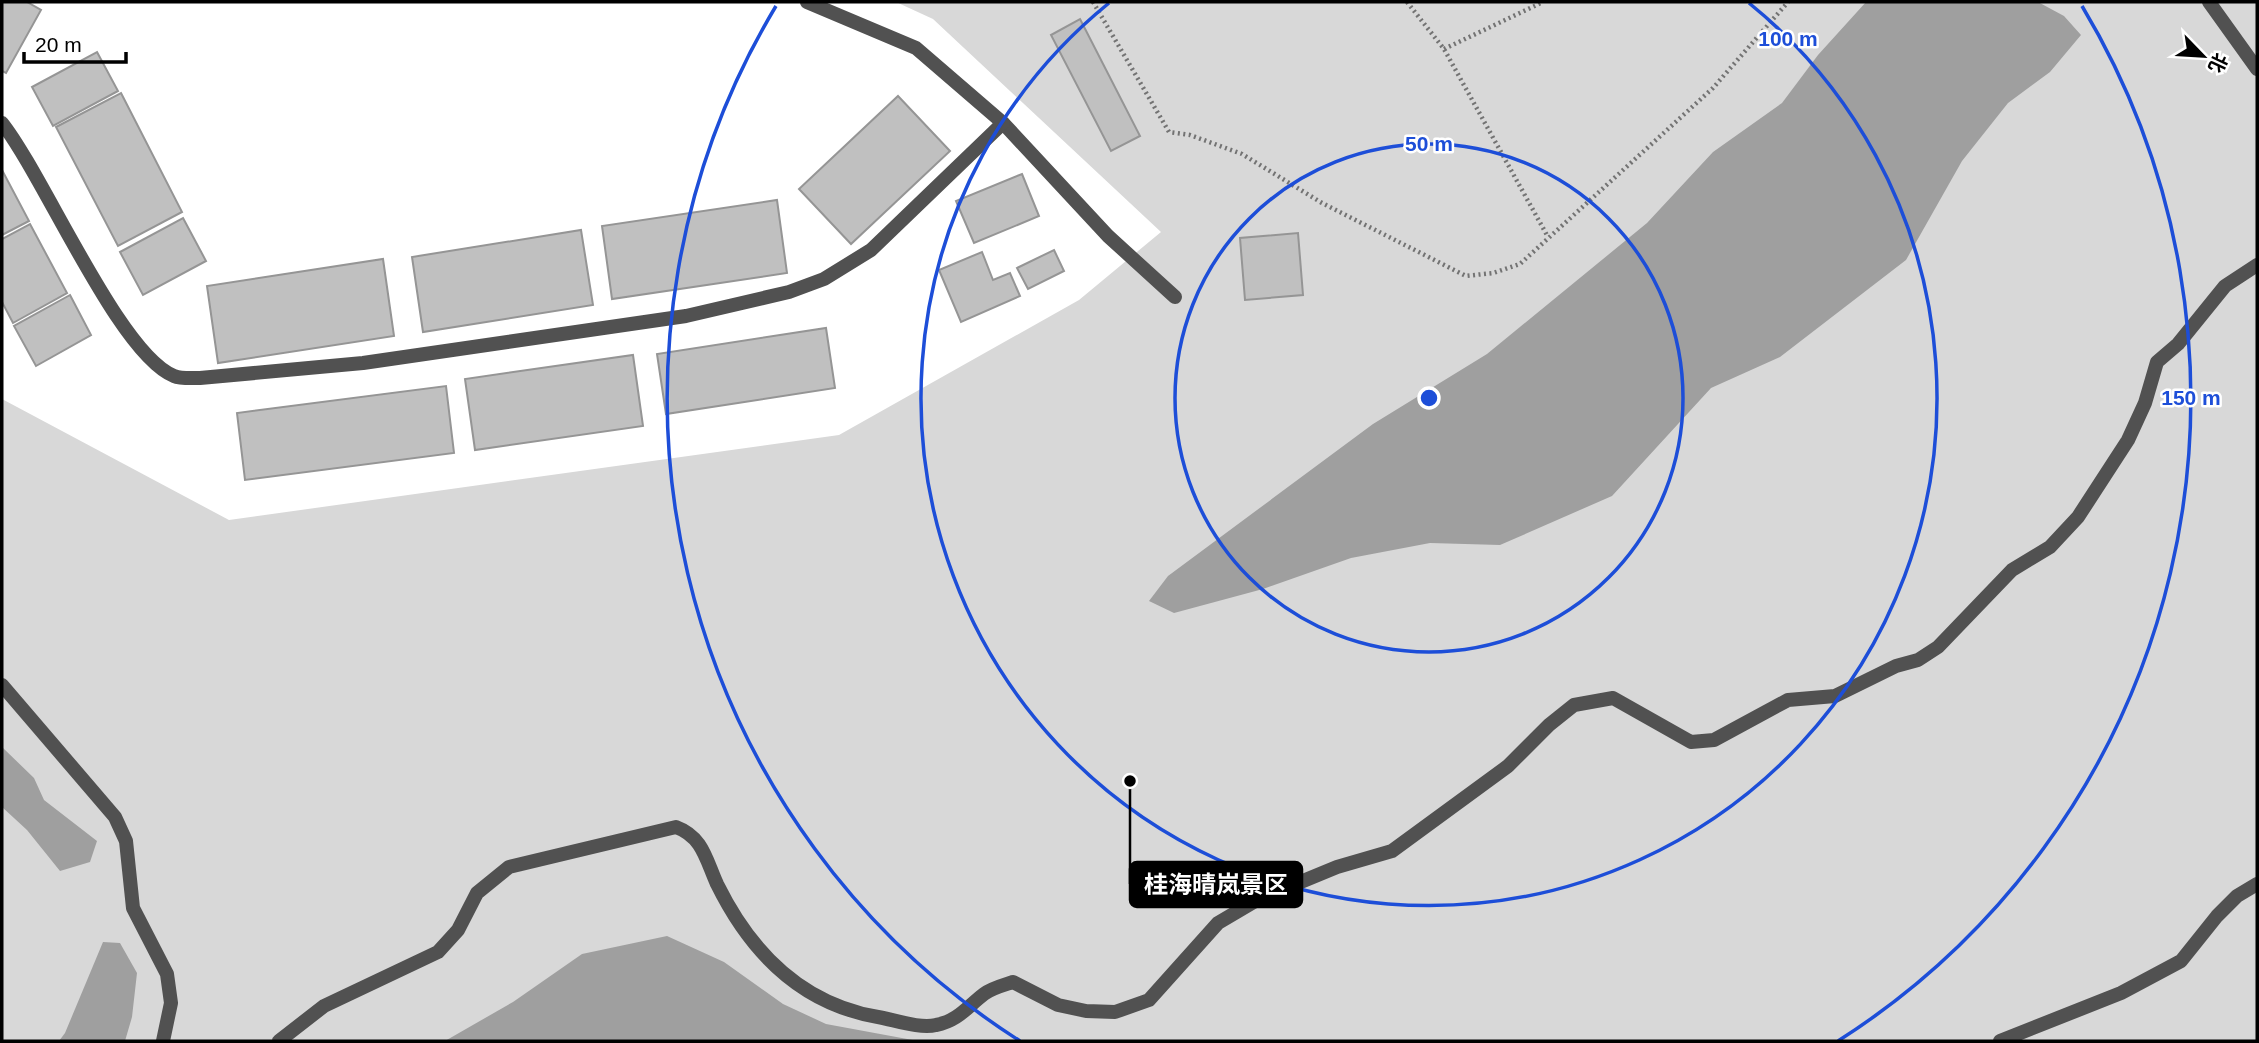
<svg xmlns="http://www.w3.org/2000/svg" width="2259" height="1043" viewBox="0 0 2259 1043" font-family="Helvetica,'Noto Sans SC',sans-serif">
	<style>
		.green { fill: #d8d8d8 }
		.water { fill: #9f9f9f }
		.building { fill: #c0c0c0; stroke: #959595; stroke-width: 2 }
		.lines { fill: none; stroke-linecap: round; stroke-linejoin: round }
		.path { stroke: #737373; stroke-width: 4.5; stroke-dasharray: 2 3.5; stroke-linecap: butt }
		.service { stroke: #515151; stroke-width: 14 }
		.minor { stroke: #515151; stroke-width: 14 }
		.ring { fill: none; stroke: #1d4ed8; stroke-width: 3.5 }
		.centre { fill: #1d4ed8; stroke: #fff; stroke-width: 3.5 }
		.ring-label { font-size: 21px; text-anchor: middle; font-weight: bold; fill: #1d4ed8; stroke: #fff; stroke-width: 5; stroke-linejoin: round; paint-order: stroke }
		.leader { fill: none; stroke: #000; stroke-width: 2.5 }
		.callout-dot { fill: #000; stroke: #fff; stroke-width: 2.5 }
		.callout { fill: #000; stroke: #000; stroke-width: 2.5 }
		.callout-label { font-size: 24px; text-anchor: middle; font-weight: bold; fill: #fff }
	</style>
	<rect width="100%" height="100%" fill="#fff"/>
	<path class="green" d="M896,2H2257V1041H2V399L229,520L839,435L1079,300L1161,232L933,19Z"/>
	<path class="water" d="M1866,2H2038L2064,16L2081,35L2050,72L2008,103L1962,161L1906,260L1780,357L1711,388L1612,496L1500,545L1430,543L1351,558L1263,589L1174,613L1149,601L1168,576L1373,424L1487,354L1647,223L1713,152L1782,103L1818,55Z
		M2,747L34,778L44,800L97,841L90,862L60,871L27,830L2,807Z
		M667,936L724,962L783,1004L826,1024L918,1041H445L513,1002L582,954Z
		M103,942L120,943L137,973L132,1017L125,1041H59L65,1033Z"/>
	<path class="building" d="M2,2H27L41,10L6,73L2,71Z
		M1080,19L1140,136L1111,151L1051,35Z
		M97,52L118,91L53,126L32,87Z
		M121,93L182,212L118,246L56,127Z
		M898,96L950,151L851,244L799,189Z
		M2,170L29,221L2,235Z
		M1022,174L1039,216L974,243L956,201Z
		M777,200L787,273L612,299L602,226Z
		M183,218L206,261L143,295L120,252Z
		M30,224L67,293L13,323L2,302V239Z
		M581,230L593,305L423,332L412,257Z
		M1298,233L1303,295L1245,300L1240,238Z
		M1054,250L1064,271L1028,289L1017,268Z
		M982,252L993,280L1010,273L1020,296L961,322L939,270Z
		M383,259L394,336L218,363L207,286Z
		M70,295L91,335L36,366L14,326Z
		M826,328L835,388L666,414L657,354Z
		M633,355L643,426L475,450L465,379Z
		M446,386L454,453L245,480L237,413Z"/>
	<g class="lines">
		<path class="path" d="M1093,2L1169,132L1190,135L1242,154L1322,203L1466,276L1493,273L1520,264L1713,88L1788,2
			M1407,2L1444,49L1548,237
			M1444,49L1543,2"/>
		<path class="service" d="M2209,2L2257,69
			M2,123C44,176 119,354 174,376C181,379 192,378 200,378L363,363L686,316L789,292L824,279L871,250L1003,123L1108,236L1175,297
			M2,685L115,817L126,841L133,908L167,974L171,1003L163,1041
			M279,1041L324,1006L438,952L458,930L477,893L509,867L676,827C703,837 706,860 717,884C751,953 801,1004 878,1017C895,1020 920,1029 936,1025C958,1021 967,1007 984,994C992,988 1004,985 1013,982L1058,1005L1086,1011L1115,1012L1149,1000L1218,923L1257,900L1337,867L1392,851L1508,766L1549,725L1574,705L1613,698L1691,742L1714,740L1788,700L1835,696L1896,666L1918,660L1938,647L2012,570L2050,547L2078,517L2128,440L2145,403L2157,362L2178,344L2225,286L2257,265
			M2000,1041L2121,993L2181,961L2217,916L2237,896L2257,884"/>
		<path class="minor" d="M807,2L916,48L1003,123"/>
	</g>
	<g class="ring">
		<circle cx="1429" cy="398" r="254"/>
		<path d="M1749 3A508 508 0 1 1 1109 3"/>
		<path d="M1020 1041A762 762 0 0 1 776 6M2082 6A762 762 0 0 1 1838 1041"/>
	</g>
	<circle cx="1429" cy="398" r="10" class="centre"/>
	<g class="ring-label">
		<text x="1788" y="46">100 m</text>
		<text x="1429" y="151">50 m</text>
		<text x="2191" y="405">150 m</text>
	</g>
	<path class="leader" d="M1130 781L1130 884"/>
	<circle class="callout-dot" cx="1130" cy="781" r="7"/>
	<rect class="callout" x="1130" y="862" width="172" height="45" rx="7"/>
	<g class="callout-label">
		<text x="1216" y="893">桂海晴岚景区</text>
	</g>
	<rect width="2259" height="1043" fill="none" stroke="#000000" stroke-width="7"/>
	<g transform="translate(2203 56) rotate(115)" stroke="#ffffff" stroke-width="5" paint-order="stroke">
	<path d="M0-5L12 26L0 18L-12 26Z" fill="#000000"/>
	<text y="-10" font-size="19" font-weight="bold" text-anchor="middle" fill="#000000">北</text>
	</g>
	<path d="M24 52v10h102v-10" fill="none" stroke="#000000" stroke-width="3.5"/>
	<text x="35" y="52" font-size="21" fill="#000000" stroke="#ffffff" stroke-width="5" paint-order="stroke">20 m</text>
</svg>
